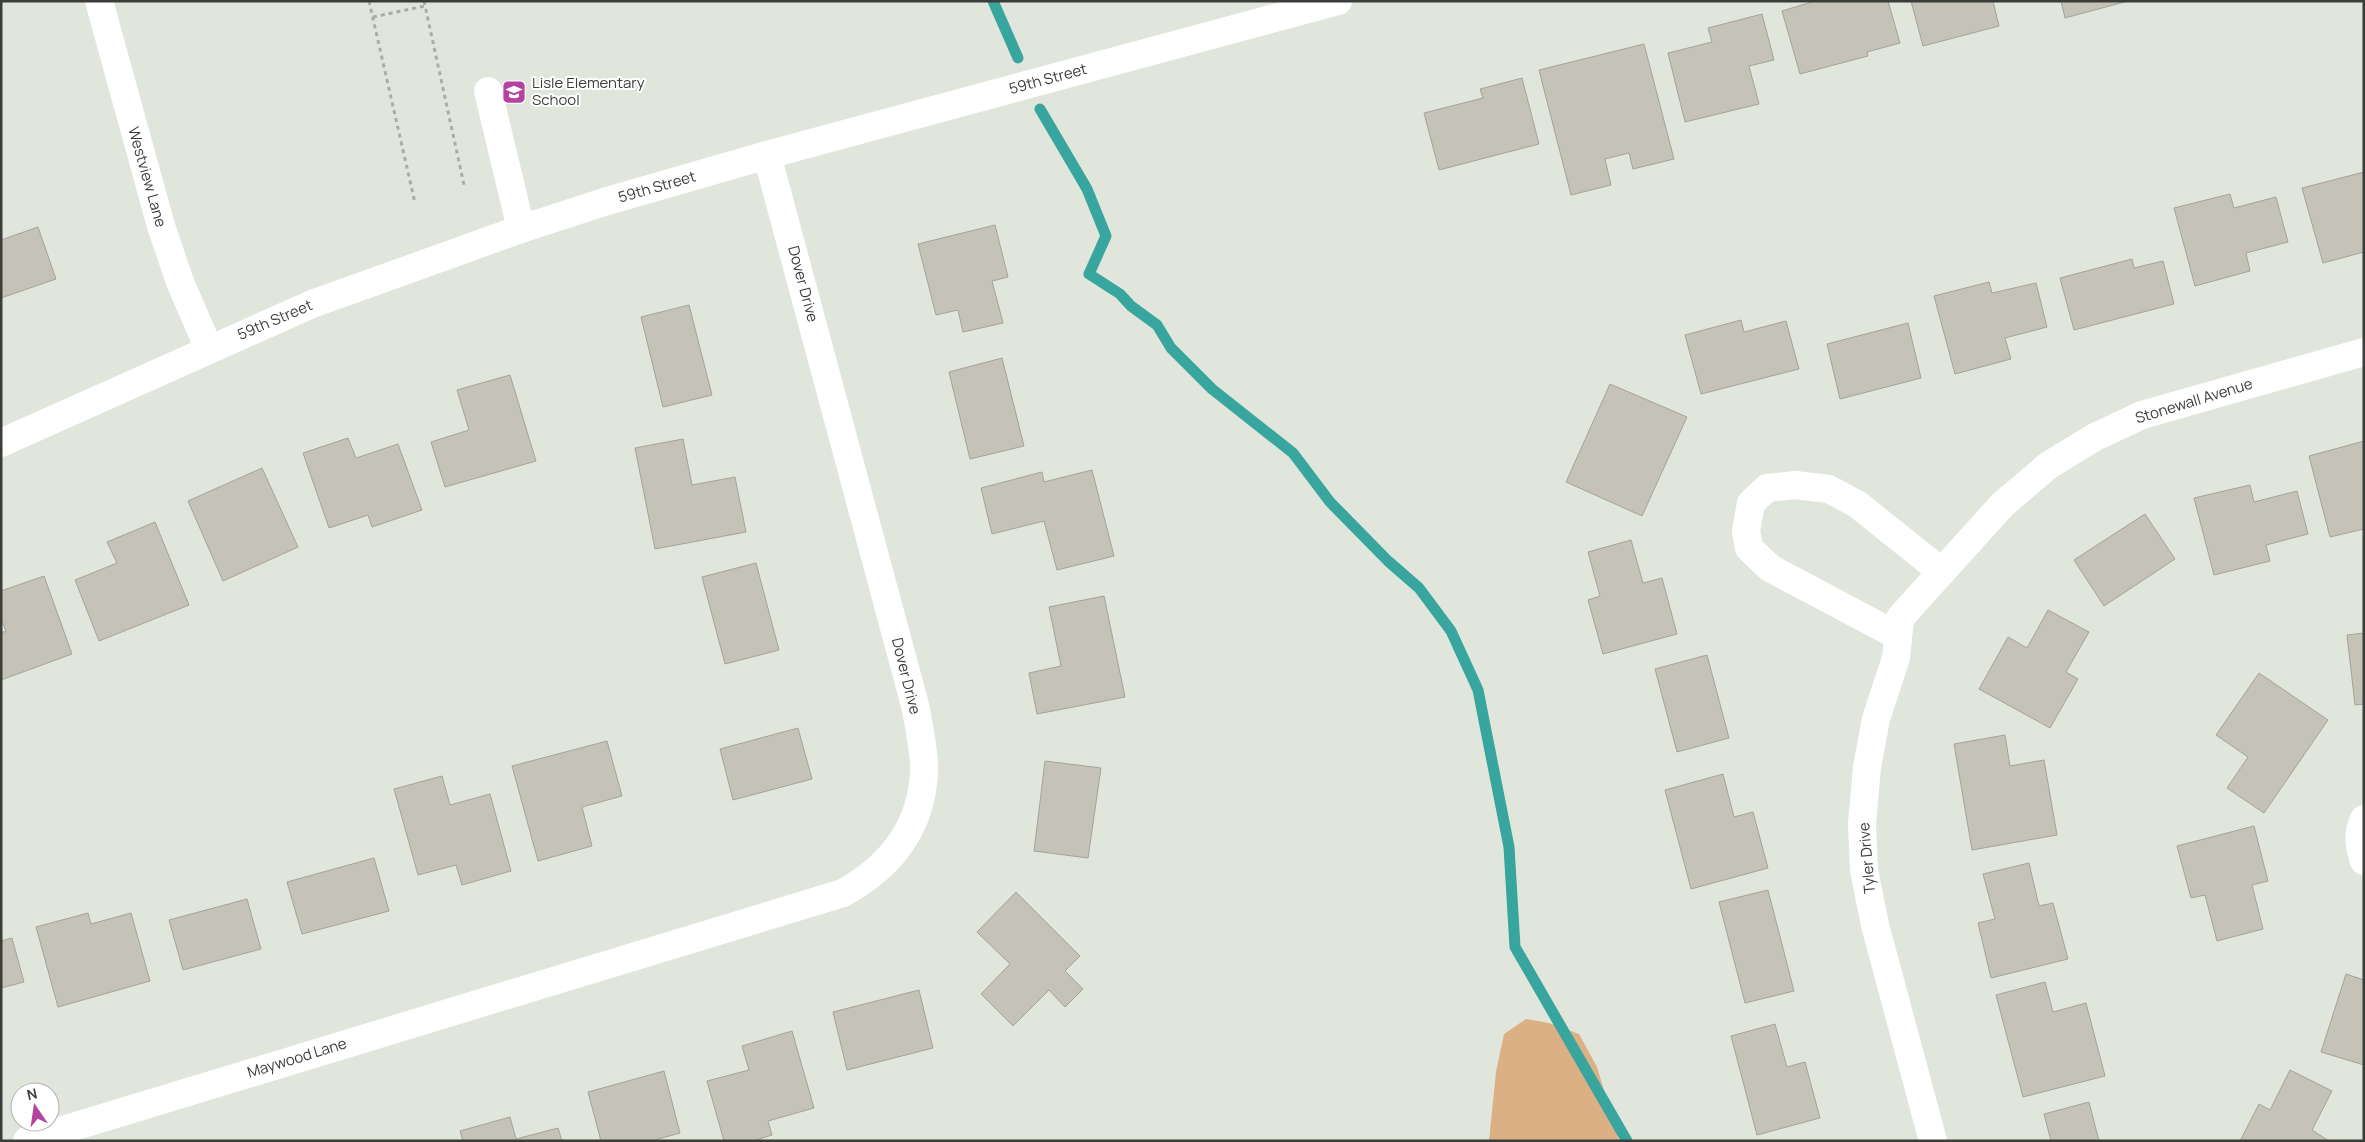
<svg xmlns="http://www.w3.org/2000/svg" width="2365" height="1142" viewBox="0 0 2365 1142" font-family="Manrope,sans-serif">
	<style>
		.green { fill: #dbb084 }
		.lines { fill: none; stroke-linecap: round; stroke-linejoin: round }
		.stream { stroke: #38a59e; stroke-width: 11 }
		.building { fill: #c5c3b8; stroke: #a5a298 }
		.path { stroke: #a9ada5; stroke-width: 3; stroke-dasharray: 4 4; stroke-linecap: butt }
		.minor { stroke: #fff; stroke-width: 28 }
		.labels { text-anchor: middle; stroke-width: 4; stroke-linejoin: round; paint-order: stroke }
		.street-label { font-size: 15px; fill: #3b3d39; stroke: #fff }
		.poi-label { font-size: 15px; fill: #3b3d39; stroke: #fff; text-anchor: start }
	</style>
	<rect width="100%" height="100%" fill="#e1e6dc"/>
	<path class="green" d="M1526,1019L1549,1023L1579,1034L1597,1067L1619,1141H1489L1496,1072L1504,1034Z"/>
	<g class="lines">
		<path class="stream" d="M993,1L1018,58
			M1040,109L1087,189L1106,236L1089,274L1120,294L1131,306L1157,325L1171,348L1212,389L1293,453L1330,502L1388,561L1419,588L1451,631L1478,690L1509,847L1515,947L1627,1141"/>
	</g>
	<path class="building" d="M1815,1H1888L1900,43L1867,52L1868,56L1800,74L1782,11Z
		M1911,1H1993L1999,26L1923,46Z
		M2061,1H2128L2065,18Z
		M1762,14L1774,60L1749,66L1759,104L1685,122L1668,53L1712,42L1708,28Z
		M1644,44L1674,159L1633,169L1629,153L1605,159L1611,185L1571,195L1539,70Z
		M1522,78L1539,144L1439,170L1424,113L1483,98L1480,89Z
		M2364,172V252L2323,263L2302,188Z
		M2230,194L2234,208L2276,197L2288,242L2246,253L2250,271L2195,286L2174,208Z
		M995,225L1008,277L992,281L1003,323L963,332L958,310L936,315L918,244Z
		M38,227L56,279L1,298V240Z
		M2132,259L2134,268L2163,261L2174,304L2074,330L2060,278Z
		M1989,282L1992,293L2036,283L2047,327L2005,338L2011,359L1955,374L1934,296Z
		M689,305L712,395L663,407L641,317Z
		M1741,320L1744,332L1786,321L1799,369L1701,394L1685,335Z
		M1908,323L1921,378L1840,399L1827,344Z
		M1002,358L1024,446L970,459L949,372Z
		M510,375L536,461L445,487L431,442L469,430L457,390Z
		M1610,384L1687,417L1642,516L1566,482Z
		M348,438L356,458L398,444L422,510L372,527L368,515L329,528L303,453Z
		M683,439L692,485L735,477L746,532L655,549L635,448Z
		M2364,441V529L2330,537L2309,456Z
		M262,468L298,547L223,581L188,501Z
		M1092,470L1114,556L1057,570L1044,521L992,534L981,488L1042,472L1044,482Z
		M2250,485L2254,502L2297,491L2308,534L2266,545L2270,561L2214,575L2194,498Z
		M2145,514L2175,559L2104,606L2074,560Z
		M155,522L189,605L99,641L75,580L117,563L107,542Z
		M1631,540L1643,583L1662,578L1677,634L1603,654L1588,600L1600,596L1588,552Z
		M756,563L779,650L725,664L702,577Z
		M44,576L72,654L1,680V633L6,631L1,619V591Z
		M1104,596L1125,697L1037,714L1029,673L1061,666L1049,607Z
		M2048,610L2089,632L2066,672L2078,679L2050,728L1979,689L2008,637L2027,648Z
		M2364,633V704L2355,705L2347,635Z
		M1707,655L1729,738L1677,752L1655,669Z
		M2259,673L2328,720L2264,813L2227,788L2248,757L2216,735Z
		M798,728L812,779L733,800L720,749Z
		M2005,735L2010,766L2044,760L2057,835L1972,850L1954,744Z
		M607,741L622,796L582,807L592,846L538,861L512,766Z
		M1045,761L1101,768L1088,858L1034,851Z
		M1723,774L1734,817L1753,812L1768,868L1691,889L1665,790Z
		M442,776L450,805L490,794L511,871L462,885L456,865L418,875L394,789Z
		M2254,826L2268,881L2252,885L2263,929L2217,941L2205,895L2191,898L2177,846Z
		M374,858L389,911L302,934L287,882Z
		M2029,863L2039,906L2053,903L2068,959L1991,978L1978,923L1995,919L1983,874Z
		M1768,890L1794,991L1745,1003L1719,902Z
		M1016,892L1080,956L1065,971L1083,989L1065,1007L1049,990L1013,1026L981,994L1010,964L977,932Z
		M247,899L261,949L183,970L169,920Z
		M88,913L91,924L131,913L150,981L58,1007L36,927Z
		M12,938L24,982L1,988V941Z
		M2346,974L2364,980V1065L2321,1052Z
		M2045,982L2053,1012L2086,1003L2105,1076L2023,1097L1996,995Z
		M919,990L933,1048L847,1070L833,1012Z
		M1775,1024L1787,1067L1805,1062L1820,1118L1757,1135L1731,1036Z
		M792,1031L814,1108L768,1121L772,1135L753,1141H724L707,1081L749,1070L742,1046Z
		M2290,1070L2332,1091L2312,1130L2329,1141H2240L2259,1104L2270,1110Z
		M664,1071L680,1133L651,1141H601L588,1092Z
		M2089,1102L2099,1141H2051L2044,1114Z
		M510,1117L516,1139L558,1128L562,1141H463L460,1131Z"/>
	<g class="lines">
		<path class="path" d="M369,1L415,203
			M424,1L464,185
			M373,17L425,6"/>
		<path class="minor" d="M99,1L161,226L180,282L209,349
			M488,91L521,229
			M1,443L312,304L521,229L604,202L767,155L1338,1
			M1898,636L1770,568L1749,548L1746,531L1751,503L1767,488L1795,485L1829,489L1857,504L1942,572
			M2364,819C2357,833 2359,846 2364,861
			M27,1141L843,893C890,867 921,829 924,773C925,751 919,730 916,709L767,155
			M1933,1141L1875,925L1864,870L1862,824L1867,767L1876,719L1896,658L1900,618L2002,505L2049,465L2095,437L2142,415L2364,352"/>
	</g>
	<defs>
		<g id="school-square" transform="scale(1.25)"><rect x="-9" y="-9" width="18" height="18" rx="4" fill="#b3439f" stroke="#fff"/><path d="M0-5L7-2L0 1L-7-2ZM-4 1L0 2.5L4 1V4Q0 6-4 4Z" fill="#fff"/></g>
	</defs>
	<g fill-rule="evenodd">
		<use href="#school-square" x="514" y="92"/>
	</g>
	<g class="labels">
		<g class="street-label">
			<text transform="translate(1048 79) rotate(-15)" y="5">59th Street</text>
			<text transform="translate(147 177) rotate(74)" y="5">Westview Lane</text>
			<text transform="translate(657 187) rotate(-16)" y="5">59th Street</text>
			<text transform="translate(803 284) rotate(75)" y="5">Dover Drive</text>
			<text transform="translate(275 320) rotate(-23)" y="5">59th Street</text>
			<text transform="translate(2194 401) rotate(-17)" y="5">Stonewall Avenue</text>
			<text transform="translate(906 676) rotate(76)" y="5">Dover Drive</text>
			<text transform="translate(1867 858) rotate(-95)" y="5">Tyler Drive</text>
			<text transform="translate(297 1058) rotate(-17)" y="5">Maywood Lane</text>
		</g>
		<g class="poi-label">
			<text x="532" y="88">Lisle Elementary<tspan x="532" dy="17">School</tspan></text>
		</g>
	</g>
	<rect width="2365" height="1142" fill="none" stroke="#3b3d39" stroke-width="5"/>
	<g transform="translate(35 1107) rotate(347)"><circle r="24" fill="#ffffff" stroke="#b1b1b0"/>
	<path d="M0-4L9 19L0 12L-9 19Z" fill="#b3439f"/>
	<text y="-8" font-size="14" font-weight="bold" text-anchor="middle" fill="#3b3d39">N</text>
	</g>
</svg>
